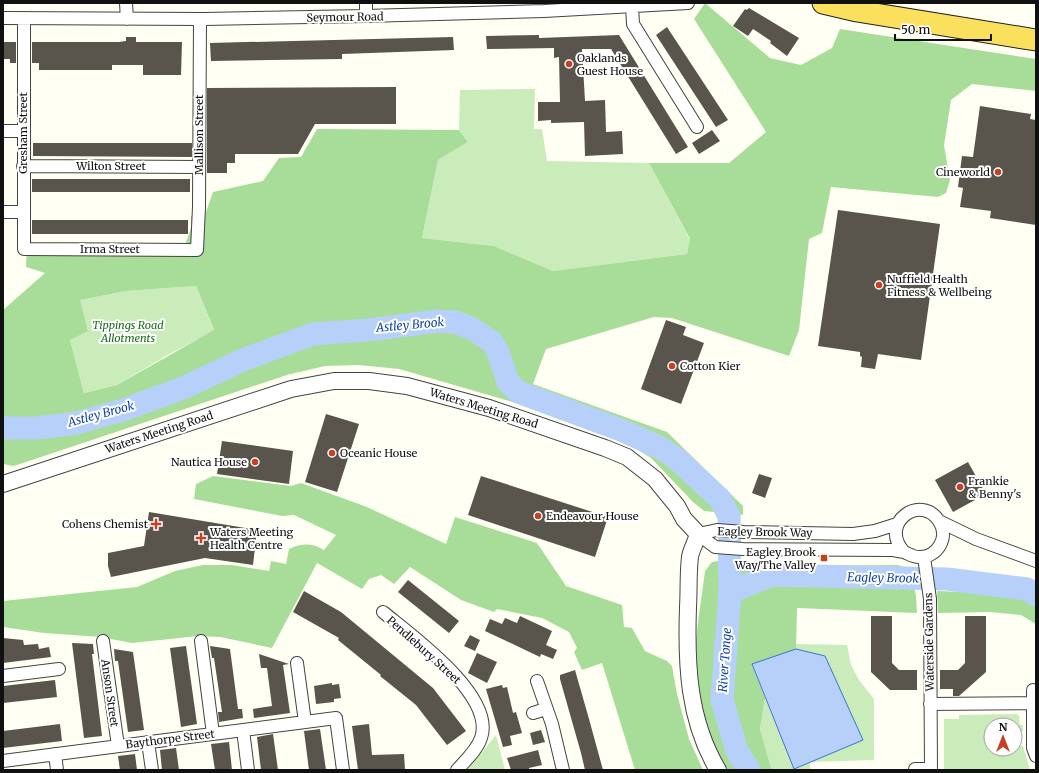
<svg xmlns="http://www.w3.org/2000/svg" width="1039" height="773" viewBox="0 0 1039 773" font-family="Merriweather,serif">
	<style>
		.green { fill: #c9ecba }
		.forest { fill: #a8dd99; fill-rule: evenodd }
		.water { fill: #b6d0f9; stroke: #3a73d2 }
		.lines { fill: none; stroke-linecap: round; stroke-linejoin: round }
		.river { stroke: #b6d0f9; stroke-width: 23 }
		.building { fill: #59544c }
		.minor-casing { stroke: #434343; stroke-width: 14 }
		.tertiary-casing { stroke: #434343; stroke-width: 18 }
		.trunk-casing { stroke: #212121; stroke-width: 23 }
		.minor { stroke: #fff; stroke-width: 12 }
		.tertiary { stroke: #fff; stroke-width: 16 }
		.trunk { stroke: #fbe05e; stroke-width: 21 }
		.poi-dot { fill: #c73f22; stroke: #fff; stroke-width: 1.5 }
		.labels { text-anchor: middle; stroke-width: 4; stroke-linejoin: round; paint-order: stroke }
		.street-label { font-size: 11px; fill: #101010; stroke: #fff }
		.poi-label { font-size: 11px; fill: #101010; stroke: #fff; text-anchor: start }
		.park-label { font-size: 11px; font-style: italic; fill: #1d6c1e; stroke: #fff }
		.water-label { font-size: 12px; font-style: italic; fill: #1345a8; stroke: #fff }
	</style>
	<rect width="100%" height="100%" fill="#fffff3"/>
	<path class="green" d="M535,89L534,129H542L547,161L649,163L690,240L687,254L553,271L494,246L422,238L438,160L468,142L459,130L460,90Z
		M196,286L214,331L171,353L117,385L84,393L70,340L88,330L79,300L126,291Z
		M796,644L847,645L851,665L859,680L874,699V760L810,762V770L771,769L760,729L765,698L794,769L863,740L825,656L796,649Z
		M1017,714L1019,716L1020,725H1023V731H1015V725H991V749H1015V746H1023L1030,770H944V719H959V715Z
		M496,735L505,770H467Z"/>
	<path class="forest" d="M705,3L770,58L801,65L832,48L840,29L1036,59V91L972,84L951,100L944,145L950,180L946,193L938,197L831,187L822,233L809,239L799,330L789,356L672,318L654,317L546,349L533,384L667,432L743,506V515L704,511L693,502L651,458L627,443L574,420L399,369L358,365L325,366L287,375L14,466L3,464V310L45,273L26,267L27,244L185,245L191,228V216L206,212L213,192L263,181L279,158L301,157L317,129L459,130L468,142L438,160L422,238L494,246L553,271L687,254L690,239L649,163H729L766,132L694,19ZM196,286L214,330L117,385L84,393L70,340L88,331L80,300L126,291Z
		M213,476L291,486L301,483L367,507L446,544L455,517L537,543L566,586L622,605L624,627L632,628L645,651L667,661L672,666L677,694L689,739L703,770H635L602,663L582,670L574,652L577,648L569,632L542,618L497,609L494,612L461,600L410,567L394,584L381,575L369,579L362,589L317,563L272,648L220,637L198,636L132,643L101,637L44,633L3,627V601L137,587L175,571L203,565H232L269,571L271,561L286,564L289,549C302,543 312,543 324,550L336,535L294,515L282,516L194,499L196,484Z
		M723,560L779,566L898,565L910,569L916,596L917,613L797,608L796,649L752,665L765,698L760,729L771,768L773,770H725C712,747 700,722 696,696C691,655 700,612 705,571L712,562Z
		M1036,583V624L1021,615L991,612L938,613L937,591L990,593Z"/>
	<path class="water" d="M796,649L825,656L863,740L794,769L752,664Z"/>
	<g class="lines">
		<path class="river" d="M3,428H38L76,423L123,410L183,388L245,359L313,334L368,330L438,321L455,322L471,328L492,342L498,352L508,382L518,392L621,430L661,448L677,459L720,499L729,516L730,592L722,700L737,751L749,770
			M730,592L772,575L947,579L1027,589L1036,595"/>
	</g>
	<path class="building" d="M749,8L799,38L787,56L770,43L771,41L753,29L748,36L733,26L745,9L747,10Z
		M667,27L728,120L716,127L656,35Z
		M539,35V38L619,35L688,147L676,154L611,49H582L585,101L605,100L606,132L622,131L623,154L585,156L584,122L551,123V120L538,121V102H560L559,57L554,58V48L487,49L486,36Z
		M126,37H136V42H182L181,75H143V65H112V70H39V63H32V42H119L126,41Z
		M453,37L454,50L342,54V59L211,61L210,43Z
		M3,42H16V63H10V59H3Z
		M396,87V124H315L298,154H235V163H227V173H207V88Z
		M980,106L1031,114L1030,119L1036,120V225L990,218L991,211L960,207L963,188L958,187L962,156L973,157Z
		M712,130L720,141L699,154L692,143Z
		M33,143H192V157L33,156Z
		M32,179H190V192H32Z
		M838,210L940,224L921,360L878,354L875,369L861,367L862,357L860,356V352L818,346Z
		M32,220H188V234H32Z
		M666,320L686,327L683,335L704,343L681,404L641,389Z
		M326,414L359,424L337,492L305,482Z
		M222,441L293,451L289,484L217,474Z
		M968,462L986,494L953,512L935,480Z
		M759,474L772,478L765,498L752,493Z
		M481,476L608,517L595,557L468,515Z
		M149,512L257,530L253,565L205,558L111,577L108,566V553L144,546Z
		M408,580L459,621L449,633L398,592Z
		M304,591L341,612L433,688L466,731L447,745L416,705L380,676L381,675L338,640L339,638L293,612Z
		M520,616L552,631L546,645L557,650L553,659L541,654L540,657L485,631L490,619L502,624L505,618L517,623Z
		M871,616H892V663L899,670H917V690H890L871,672Z
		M965,616H986V672L959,696H953V689H940V670H958L965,663Z
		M470,635L480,640L475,651L464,646Z
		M3,638L23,640L24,645L38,644L39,649L49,647L51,657L3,663Z
		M72,643L93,644L94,654H92L102,736L84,738Z
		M186,646L197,724L181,727L170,648Z
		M210,646L230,649L238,709H242L243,718L219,722L218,712H222L214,658H212Z
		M114,649L133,652L144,730L128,732L118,661H115Z
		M477,653L497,662L487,683L468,673Z
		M259,654L289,664L283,665L290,713L254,718L253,709L272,706L267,668H261Z
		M575,670L589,719L603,770H585L581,753L560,679V675Z
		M55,680L57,697L3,703V686Z
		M332,683V685L339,684L341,698L334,699V702L316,704L314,686Z
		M502,685L503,688L507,687L513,713L516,712L522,733L510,736L512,745L503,747L486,689Z
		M60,724L62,741L3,748V731Z
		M369,724L372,755L404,754L405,770H358L352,726Z
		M320,729L326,770H309L304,731Z
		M541,730L545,742L533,745L530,733Z
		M273,734L278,770H261L257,737Z
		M229,742L232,770H215L211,744Z
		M176,748L179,770H162L160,750Z
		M538,750L542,765L529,768V770H511L507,758Z
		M135,754L137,770H120L118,756Z"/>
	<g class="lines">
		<g class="minor-casing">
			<path id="minor" d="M126,3L127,19
				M366,3V16
				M632,6L633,24L697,127
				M3,18L204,19L366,16L544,11L688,3
				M24,18V249L197,250L199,207L200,19
				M3,131H23
				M23,166L199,167
				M3,212H23
				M941,522L976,539L1036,561
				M698,534L715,547L743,549L892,550C896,551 901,551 904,552C909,554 913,557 919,557C937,558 950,537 939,521C921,493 878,523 904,552
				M698,534L717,530L744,532L853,534L875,531L897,524
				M924,557L930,599L931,770
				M383,612C412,636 496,696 481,738C477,750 465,761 457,770
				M103,641L118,746
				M201,641L213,734
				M297,663L305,722
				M3,676L59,669
				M537,681L552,724L563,770
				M1033,690V748L1036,756
				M930,704L1033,703
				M533,713L546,709
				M243,730L248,770
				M148,742L152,770
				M55,754L57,770
				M3,761L336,718L343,770
				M915,769H931"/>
		</g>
		<g class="tertiary-casing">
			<path id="tertiary" d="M3,484L291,389L334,381H369L407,386L489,408L605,448L627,457L655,479L677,506L684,519L698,534C696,542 691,550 690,557C688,573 689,591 688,607C686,664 688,720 718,770"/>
		</g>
		<g class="trunk-casing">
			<path id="trunk" d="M823,3L857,11L1036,40"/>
		</g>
		<use href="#minor" class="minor"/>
		<use href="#tertiary" class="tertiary"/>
		<use href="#trunk" class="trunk"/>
	</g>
	<g class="poi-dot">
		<circle cx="569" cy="64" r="4"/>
		<circle cx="998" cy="172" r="4"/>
		<circle cx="879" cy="285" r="4"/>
		<circle cx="672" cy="366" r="4"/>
		<circle cx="332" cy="453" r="4"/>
		<circle cx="255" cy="462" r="4"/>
		<circle cx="960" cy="487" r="4"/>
		<circle cx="538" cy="516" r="4"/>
		<path d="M154 518h4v4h4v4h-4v4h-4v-4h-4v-4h4z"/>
		<path d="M199 532h4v4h4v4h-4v4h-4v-4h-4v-4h4z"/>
		<rect x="820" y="554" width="8" height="8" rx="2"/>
	</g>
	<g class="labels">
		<g class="street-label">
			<text transform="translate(345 17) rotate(-1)" y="4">Seymour Road</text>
			<text transform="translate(23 133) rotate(-90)" y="4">Gresham Street</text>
			<text transform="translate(199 135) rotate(-90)" y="4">Mallison Street</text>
			<text x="111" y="170">Wilton Street</text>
			<text x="110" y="253">Irma Street</text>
			<text transform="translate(484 408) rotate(17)" y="4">Waters Meeting Road</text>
			<text transform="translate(159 432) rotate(-18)" y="4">Waters Meeting Road</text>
			<text transform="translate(765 532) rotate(1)" y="4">Eagley Brook Way</text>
			<text transform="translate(929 642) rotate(-91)" y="4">Waterside Gardens</text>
			<text transform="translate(424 650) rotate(42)" y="4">Pendlebury Street</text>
			<text transform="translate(110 693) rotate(82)" y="4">Anson Street</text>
			<text transform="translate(170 739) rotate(-7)" y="4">Baythorpe Street</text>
		</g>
		<g class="poi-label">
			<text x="577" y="62">Oaklands<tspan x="577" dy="13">Guest House</tspan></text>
			<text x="990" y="176" text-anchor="end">Cineworld</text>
			<text x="887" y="283">Nuffield Health<tspan x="887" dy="13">Fitness &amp; Wellbeing</tspan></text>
			<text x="680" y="370">Cotton Kier</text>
			<text x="340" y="457">Oceanic House</text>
			<text x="247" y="466" text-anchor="end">Nautica House</text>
			<text x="968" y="485">Frankie<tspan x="968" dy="13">&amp; Benny's</tspan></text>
			<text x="546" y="520">Endeavour House</text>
			<text x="148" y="528" text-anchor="end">Cohens Chemist</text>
			<text x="210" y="536">Waters Meeting<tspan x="210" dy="13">Health Centre</tspan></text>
			<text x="816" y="556" text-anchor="end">Eagley Brook<tspan x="816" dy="13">Way/The Valley</tspan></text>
		</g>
		<g class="park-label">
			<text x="128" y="329">Tippings Road<tspan x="128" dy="13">Allotments</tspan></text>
		</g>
		<g class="water-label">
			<text transform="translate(410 325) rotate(-5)" y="4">Astley Brook</text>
			<text transform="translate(101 414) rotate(-15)" y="4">Astley Brook</text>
			<text transform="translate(883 578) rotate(1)" y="4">Eagley Brook</text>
			<text transform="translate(725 660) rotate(-86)" y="4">River Tonge</text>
		</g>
	</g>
	<rect width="1039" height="773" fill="none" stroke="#101010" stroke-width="8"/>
	<g transform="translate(1003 737)"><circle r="19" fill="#ffffff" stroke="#9f9f9f"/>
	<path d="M0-3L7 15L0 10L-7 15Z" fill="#c73f22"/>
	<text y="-6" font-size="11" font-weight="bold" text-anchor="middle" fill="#101010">N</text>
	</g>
	<path d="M895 34v6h96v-6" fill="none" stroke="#101010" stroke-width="2"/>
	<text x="901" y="34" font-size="12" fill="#101010" stroke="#ffffff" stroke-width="3" paint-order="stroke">50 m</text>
</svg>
